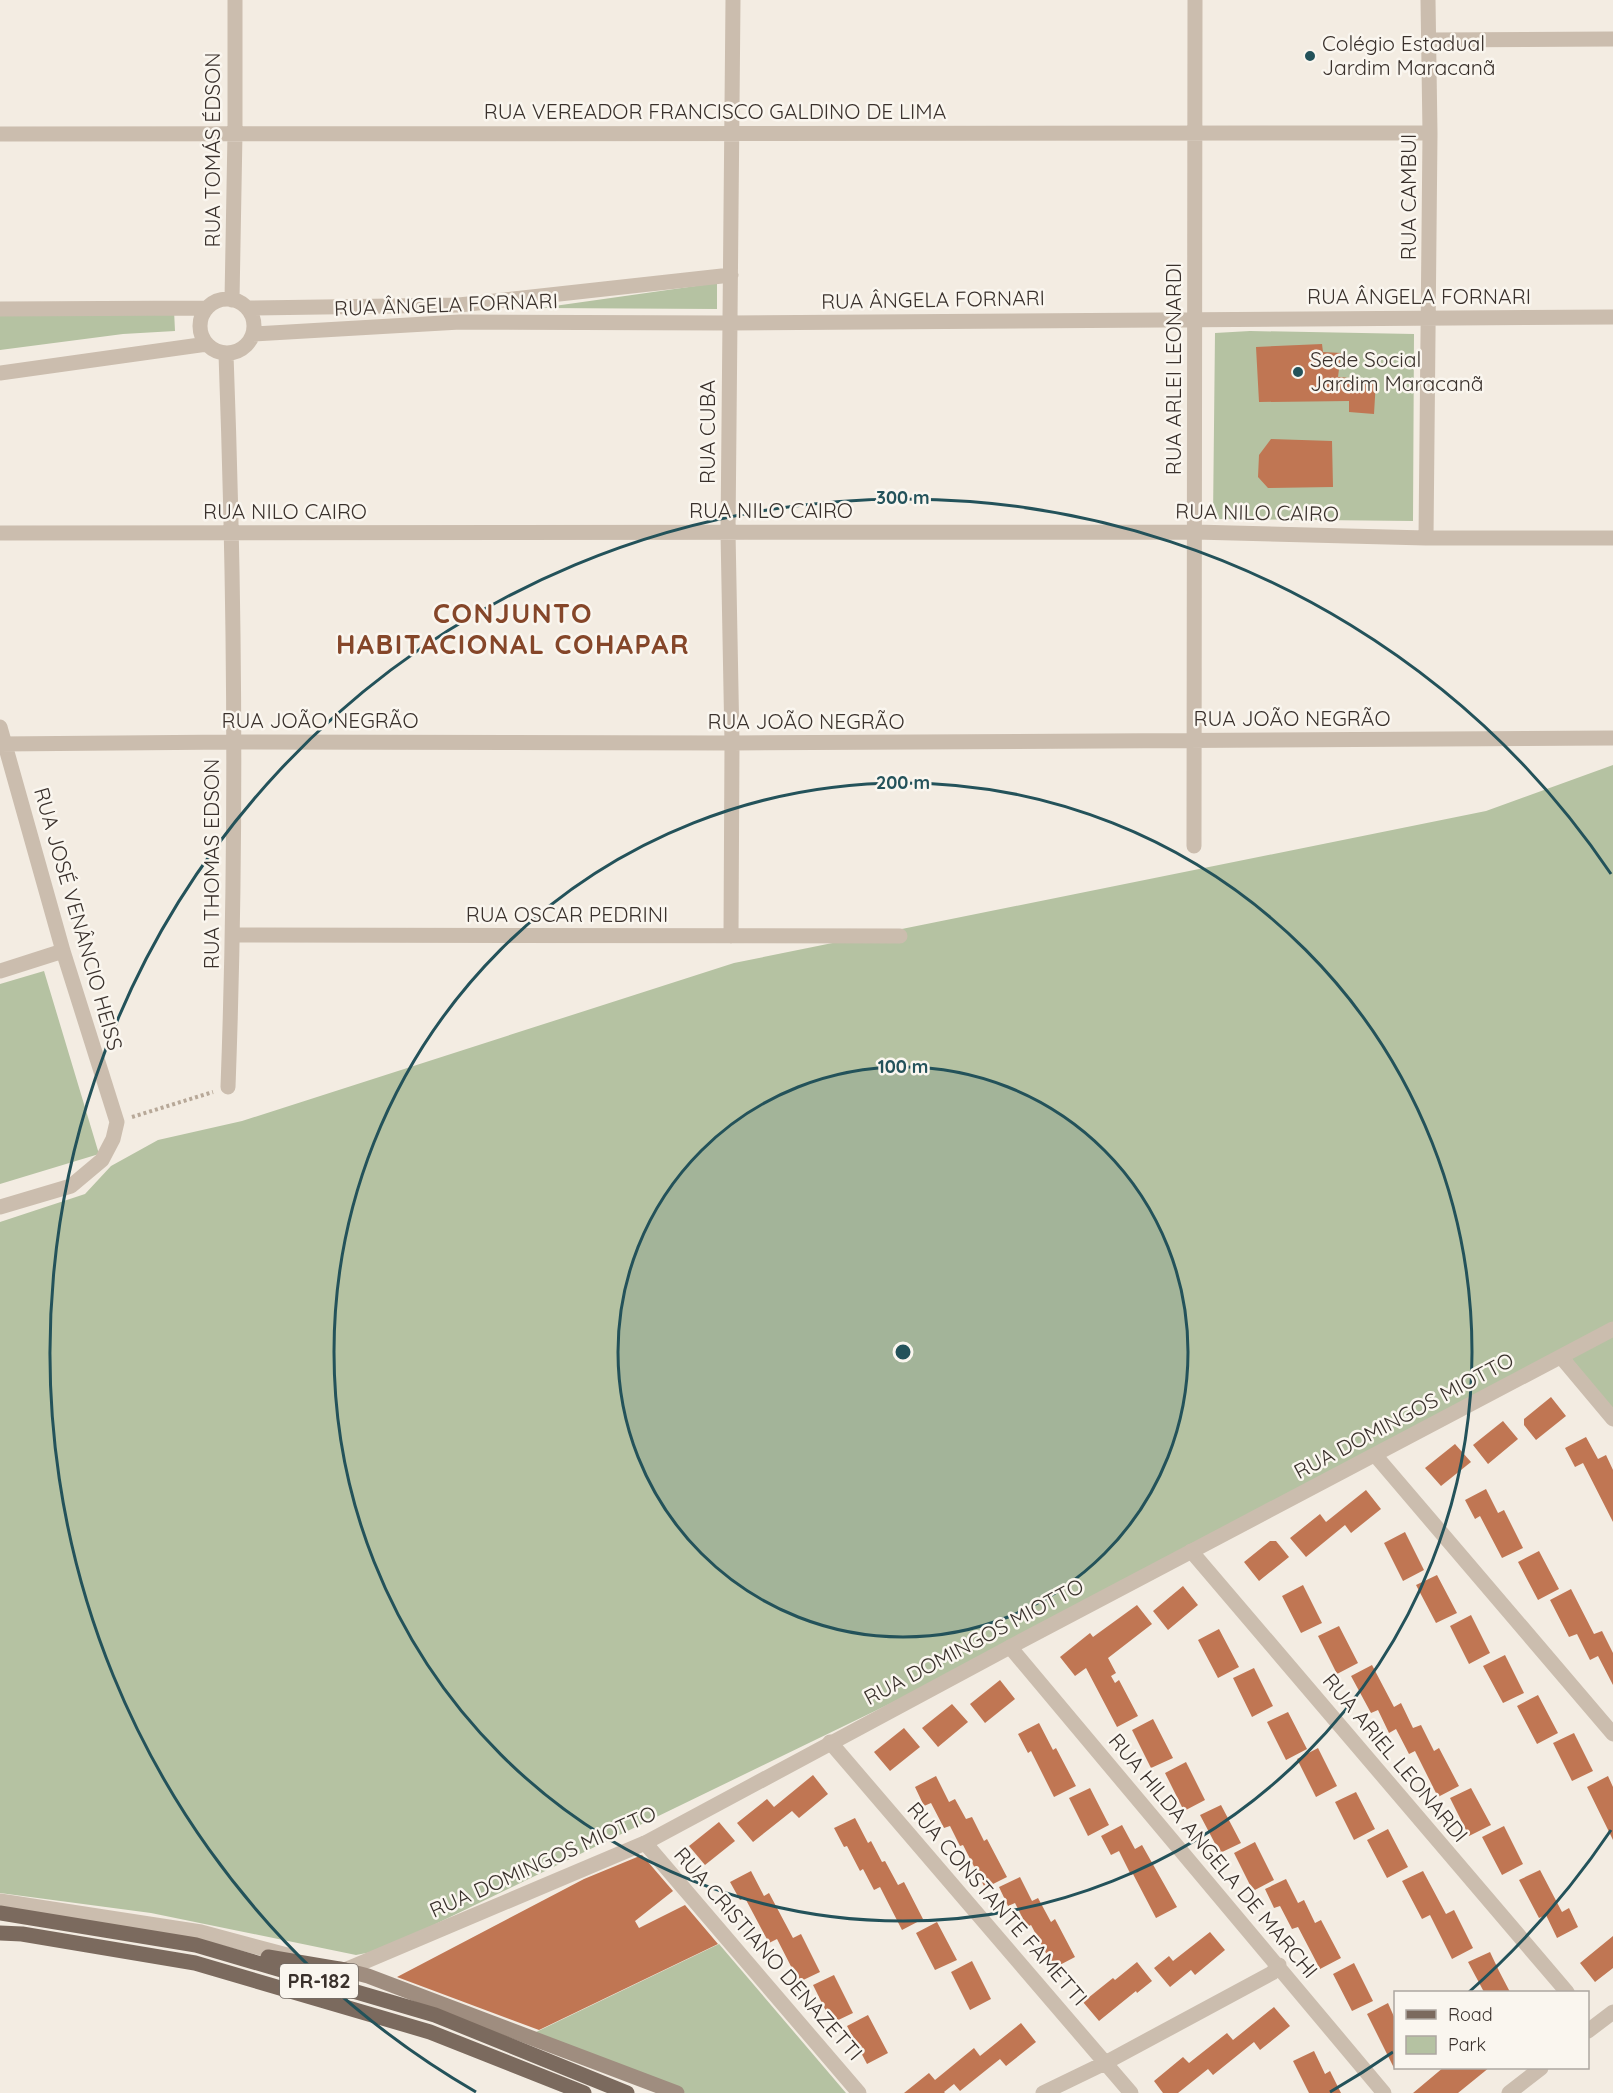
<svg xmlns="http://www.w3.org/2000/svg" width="1613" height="2093" viewBox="0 0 1613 2093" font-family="Quicksand,sans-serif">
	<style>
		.green { fill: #b5c2a2 }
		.building { fill: #c07653 }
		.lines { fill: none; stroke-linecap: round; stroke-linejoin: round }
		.path { stroke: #b7a898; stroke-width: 4; stroke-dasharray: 3 3; stroke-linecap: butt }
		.minor { stroke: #cbbdae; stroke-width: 15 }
		.tertiary { stroke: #cbbdae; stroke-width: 15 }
		.secondary { stroke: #9f8d7f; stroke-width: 15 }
		.primary { stroke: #7b6a5e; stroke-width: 15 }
		.ring { fill: none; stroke: #23525a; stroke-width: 3 }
		.poi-dot { fill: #23525a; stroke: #faf6ef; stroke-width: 2 }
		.labels { text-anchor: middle; stroke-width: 5; stroke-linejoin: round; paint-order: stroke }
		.shield { fill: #faf6ef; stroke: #746c66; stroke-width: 1.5 }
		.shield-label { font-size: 20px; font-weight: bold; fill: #3a312c }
		.poi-label { font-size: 21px; fill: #3a312c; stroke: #faf6ef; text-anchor: start }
		.street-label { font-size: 21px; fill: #3a312c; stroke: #faf6ef }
		.district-label { font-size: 27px; font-weight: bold; letter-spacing: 1.5px; fill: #854629; stroke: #faf6ef }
		.centre { fill: #23525a; stroke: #faf6ef; stroke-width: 3 }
		.ring-label { font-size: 18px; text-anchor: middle; font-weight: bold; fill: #23525a; stroke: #faf6ef; stroke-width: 5; stroke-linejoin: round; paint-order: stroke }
	</style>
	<rect width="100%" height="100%" fill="#f3ece2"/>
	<path class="green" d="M717,283V309L540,308Z
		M0,310H174L175,331L123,334L0,350Z
		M1250,331L1414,334L1413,521L1213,519L1215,333Z
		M1613,765V1327L1009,1646L382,1950L356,1955L151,1913L0,1893V1222L85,1194L111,1166L158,1140L242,1121L734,963L1486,811Z
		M44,971L99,1154L0,1184V984Z
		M1613,1335V1409L1570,1357Z
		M719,1944L846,2093H685L534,2033Z"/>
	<path class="building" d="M1322,344L1323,352L1341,353L1338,377L1376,380L1374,414L1349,412V401L1259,402L1256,347Z
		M1271,439L1332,441L1333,487L1268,488L1258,477L1259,455Z
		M1551,1397L1566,1416L1536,1440L1524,1425V1419Z
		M1503,1421L1518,1439L1488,1464L1473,1445Z
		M1586,1437L1598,1459L1606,1455L1613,1470V1522L1583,1463L1575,1467L1565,1448Z
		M1455,1444L1471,1462L1441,1486L1425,1468Z
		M1486,1489L1498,1513L1504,1510L1523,1548L1502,1558L1480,1516L1475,1519L1465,1500Z
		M1366,1490L1381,1509L1351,1533L1345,1525L1306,1557L1290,1538L1320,1514L1326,1522Z
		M1405,1532L1424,1570L1403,1581L1384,1543Z
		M1270,1541H1276L1289,1557L1259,1581L1244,1562Z
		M1539,1551L1559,1589L1538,1600L1518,1562Z
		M1437,1575L1457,1613L1436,1623L1416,1585Z
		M1303,1585L1322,1623L1301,1633L1282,1596Z
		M1183,1586L1198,1605L1168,1630L1153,1611Z
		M1571,1589L1594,1634L1602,1631L1613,1653V1685L1598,1656L1590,1660L1577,1634L1569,1637L1550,1600Z
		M1137,1605L1152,1624L1108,1658L1116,1673L1111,1676L1115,1683L1119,1680L1138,1716L1117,1727L1086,1668L1075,1676L1060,1657L1090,1633L1093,1637Z
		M1471,1615L1490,1653L1469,1664L1450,1626Z
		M1339,1626L1358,1663L1337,1674L1318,1636Z
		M1219,1629L1239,1667L1218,1678L1198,1640Z
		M1505,1655L1524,1693L1503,1703L1483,1666Z
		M1372,1665L1394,1707L1401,1703L1413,1728L1421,1725L1434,1751L1439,1748L1459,1786L1438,1797L1415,1751L1409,1754L1396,1729L1389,1733L1378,1710L1371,1713L1351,1676Z
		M1254,1668L1273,1706L1252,1717L1233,1678Z
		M1000,1680L1015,1699L985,1723L970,1704Z
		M1538,1695L1558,1733L1537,1744L1517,1706Z
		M952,1704L968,1722L938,1747L922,1728Z
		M1288,1712L1307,1749L1286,1760L1267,1722Z
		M1153,1719L1173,1758L1151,1768L1132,1730Z
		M1039,1723L1053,1750L1056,1748L1076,1786L1054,1797L1031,1751L1028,1753L1018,1734Z
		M904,1728L920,1747L890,1771L874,1752Z
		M1574,1733L1593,1771L1572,1781L1553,1743Z
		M1318,1748L1337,1786L1316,1797L1297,1759Z
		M1186,1762L1205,1800L1184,1811L1165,1773Z
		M813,1775L828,1794L799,1818L792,1811L753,1842L737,1823L767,1799L774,1807Z
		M936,1776L949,1802L955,1799L966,1819L972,1817L984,1841L987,1839L1007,1877L985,1888L963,1845L960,1846L950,1826L944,1828L931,1803L924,1806L915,1787Z
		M1608,1776L1613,1787V1840L1587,1787Z
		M1090,1788L1109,1825L1088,1836L1069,1798Z
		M1471,1788L1491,1825L1469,1836L1450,1798Z
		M1356,1792L1375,1829L1354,1840L1335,1802Z
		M1221,1805L1241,1843L1220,1853L1200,1815Z
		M855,1818L868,1843L871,1841L882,1862L885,1861L898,1885L904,1882L923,1919L902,1930L880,1887L874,1890L863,1869L860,1871L847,1846L844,1847L834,1828Z
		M719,1822L735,1841L705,1865L689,1846Z
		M1122,1825L1135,1849L1142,1845L1177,1907L1156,1918L1133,1874L1131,1875L1119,1851L1111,1855L1101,1836Z
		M1504,1826L1523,1864L1502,1875L1482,1837Z
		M1388,1829L1408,1867L1387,1878L1367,1840Z
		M1255,1842L1274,1880L1253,1891L1234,1853Z
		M642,1855L673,1891L635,1921L639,1928L685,1905L718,1944L539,2030L397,1977L584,1879Z
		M1540,1870L1562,1912L1569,1908L1578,1927L1557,1938L1546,1915L1539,1918L1519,1880Z
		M751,1871L764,1896L769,1893L793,1938L801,1934L820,1972L799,1982L777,1939L769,1943L745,1898L740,1900L730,1882Z
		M1423,1871L1446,1914L1454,1910L1473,1948L1452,1959L1430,1915L1422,1919L1402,1881Z
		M1020,1877L1032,1901L1038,1898L1051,1922L1055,1919L1075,1957L1054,1968L1031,1925L1027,1927L1015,1903L1008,1906L999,1887Z
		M1286,1879L1298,1903L1304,1900L1315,1923L1321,1920L1341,1958L1320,1969L1298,1927L1292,1929L1280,1906L1274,1908L1265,1889Z
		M937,1922L957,1960L935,1970L916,1933Z
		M1210,1932L1225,1950L1195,1975L1191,1970L1170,1987L1154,1968L1169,1956L1173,1961Z
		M1613,1936V1968L1595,1982L1580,1963Z
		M1490,1952L1499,1971L1510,1992H1484L1468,1962Z
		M972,1961L991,1999L970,2010L951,1972Z
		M1137,1962L1152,1981L1137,1993L1136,1991L1099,2021L1083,2002L1113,1978L1115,1980Z
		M1354,1963L1373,2001L1352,2011L1333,1974Z
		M834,1975L853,2013L832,2023L813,1985Z
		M1388,2003L1395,2019V2070L1367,2014Z
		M1274,2007L1290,2026L1260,2050L1254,2042L1213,2075L1208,2069L1178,2093H1163L1154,2081L1183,2057L1189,2063L1227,2033L1233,2040Z
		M868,2015L888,2053L867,2064L847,2026Z
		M1021,2023L1036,2042L1006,2066L1000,2059L960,2091L954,2084L944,2092L945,2093H904L929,2073L935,2080L974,2048L980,2056Z
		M1314,2051L1325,2074L1330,2071L1341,2093H1309L1293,2061Z
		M1444,2067H1490L1458,2093H1413Z"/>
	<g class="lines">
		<path class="path" d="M132,1117L213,1092"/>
		<path class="minor" d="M1428,40L1613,39
			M0,134L1430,133
			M200 326a27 27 0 1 1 54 0a27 27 0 1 1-54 0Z
			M232,300L235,133V0
			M248,308L459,305L731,275
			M0,309L207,308
			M253,334L460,322L729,323L1613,317
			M226,354C235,598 237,843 228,1087
			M0,373L207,344
			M0,533L1195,532L1426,538H1613
			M1426,538L1430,133L1428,0
			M0,727L63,951L117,1122L113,1139L102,1160L71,1186L0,1207
			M0,744L233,742L732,743L1613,738
			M1194,846L1195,0
			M234,935L900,936
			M731,936L732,743L728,532L733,0
			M0,971L63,951
			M1561,1357L1613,1419
			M1375,1455L1613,1734
			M1191,1551L1567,1992
			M1010,1647L1384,2093
			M830,1742L1131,2093
			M645,1843L859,2093
			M1588,2031L1613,2012
			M1043,2093L1105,2063L1272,1973L1279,1965
			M1509,2093L1541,2068"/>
		<path class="tertiary" d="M0,1901L201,1932L287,1955
			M339,1969L345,1970L645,1843L1010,1647L1613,1329"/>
		<path class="secondary" d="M345,1970L368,1976L677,2093"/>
		<path class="primary" d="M0,1913L196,1945L435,2015L627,2093
			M0,1933L22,1934L195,1963L430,2032L584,2093
			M268,1957L345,1970"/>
	</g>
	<circle cx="903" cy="1352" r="285" fill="#23525a" fill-opacity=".12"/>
	<g class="ring">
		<circle cx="903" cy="1352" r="285"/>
		<circle cx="903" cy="1352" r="569"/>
		<path d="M1611 1830A854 854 0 0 1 1469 1992M1393 2052A854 854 0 0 1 1330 2092M476 2092A854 854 0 1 1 1611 874"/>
	</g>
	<g class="poi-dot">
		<circle cx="1310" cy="56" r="6"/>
		<circle cx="1298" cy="372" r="6"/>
	</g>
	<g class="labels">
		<rect class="shield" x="280" y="1964" width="78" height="34" rx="4.5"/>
		<g class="shield-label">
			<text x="319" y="1988">PR-182</text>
		</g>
		<g class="poi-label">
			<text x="1322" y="51">Colégio Estadual<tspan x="1322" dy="24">Jardim Maracanã</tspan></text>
			<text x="1310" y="367">Sede Social<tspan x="1310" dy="24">Jardim Maracanã</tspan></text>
		</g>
		<g class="street-label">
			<text x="715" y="119">RUA VEREADOR FRANCISCO GALDINO DE LIMA</text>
			<text transform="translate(213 150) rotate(-90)" y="7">RUA TOMÁS ÉDSON</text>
			<text transform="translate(1409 197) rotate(-90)" y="7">RUA CAMBUI</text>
			<text x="1419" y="304">RUA ÂNGELA FORNARI</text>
			<text transform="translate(933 300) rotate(-1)" y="7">RUA ÂNGELA FORNARI</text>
			<text transform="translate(446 305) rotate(-2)" y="7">RUA ÂNGELA FORNARI</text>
			<text transform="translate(1174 369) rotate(-90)" y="7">RUA ARLEI LEONARDI</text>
			<text transform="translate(708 432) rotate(-90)" y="7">RUA CUBA</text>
			<text x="771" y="518">RUA NILO CAIRO</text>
			<text x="285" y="519">RUA NILO CAIRO</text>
			<text transform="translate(1257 513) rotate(1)" y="7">RUA NILO CAIRO</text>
			<text x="1292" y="726">RUA JOÃO NEGRÃO</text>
			<text x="320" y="728">RUA JOÃO NEGRÃO</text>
			<text x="806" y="729">RUA JOÃO NEGRÃO</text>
			<text transform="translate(212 864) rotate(-90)" y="7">RUA THOMAS EDSON</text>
			<text x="567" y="922">RUA OSCAR PEDRINI</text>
			<text transform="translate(78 919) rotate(74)" y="7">RUA JOSÉ VENÂNCIO HEISS</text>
			<text transform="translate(1404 1416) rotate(-28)" y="7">RUA DOMINGOS MIOTTO</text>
			<text transform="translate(974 1642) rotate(-28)" y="7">RUA DOMINGOS MIOTTO</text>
			<text transform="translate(1395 1758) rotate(50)" y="7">RUA ARIEL LEONARDI</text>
			<text transform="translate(1213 1856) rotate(50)" y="7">RUA HILDA ANGELA DE MARCHI</text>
			<text transform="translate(543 1862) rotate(-24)" y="7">RUA DOMINGOS MIOTTO</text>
			<text transform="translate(997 1904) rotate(49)" y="7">RUA CONSTANTE FAMETTI</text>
			<text transform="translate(768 1954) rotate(49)" y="7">RUA CRISTIANO DENAZETTI</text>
		</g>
		<g class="district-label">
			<text x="513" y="623">CONJUNTO<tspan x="513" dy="31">HABITACIONAL COHAPAR</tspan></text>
		</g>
	</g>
	<circle cx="903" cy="1352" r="9" class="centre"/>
	<g class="ring-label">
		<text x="903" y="504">300 m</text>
		<text x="903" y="789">200 m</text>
		<text x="903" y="1073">100 m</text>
	</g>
	<rect x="1394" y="1991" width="195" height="78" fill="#faf6ef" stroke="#ada7a1" stroke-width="1.5"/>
	<rect x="1406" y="2010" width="30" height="9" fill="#7b6a5e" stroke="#ada7a1" stroke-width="1.5"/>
	<text x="1448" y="2021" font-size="18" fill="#3a312c">Road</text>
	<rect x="1406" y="2036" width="30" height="18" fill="#b5c2a2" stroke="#ada7a1" stroke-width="1.5"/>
	<text x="1448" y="2051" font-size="18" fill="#3a312c">Park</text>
</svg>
